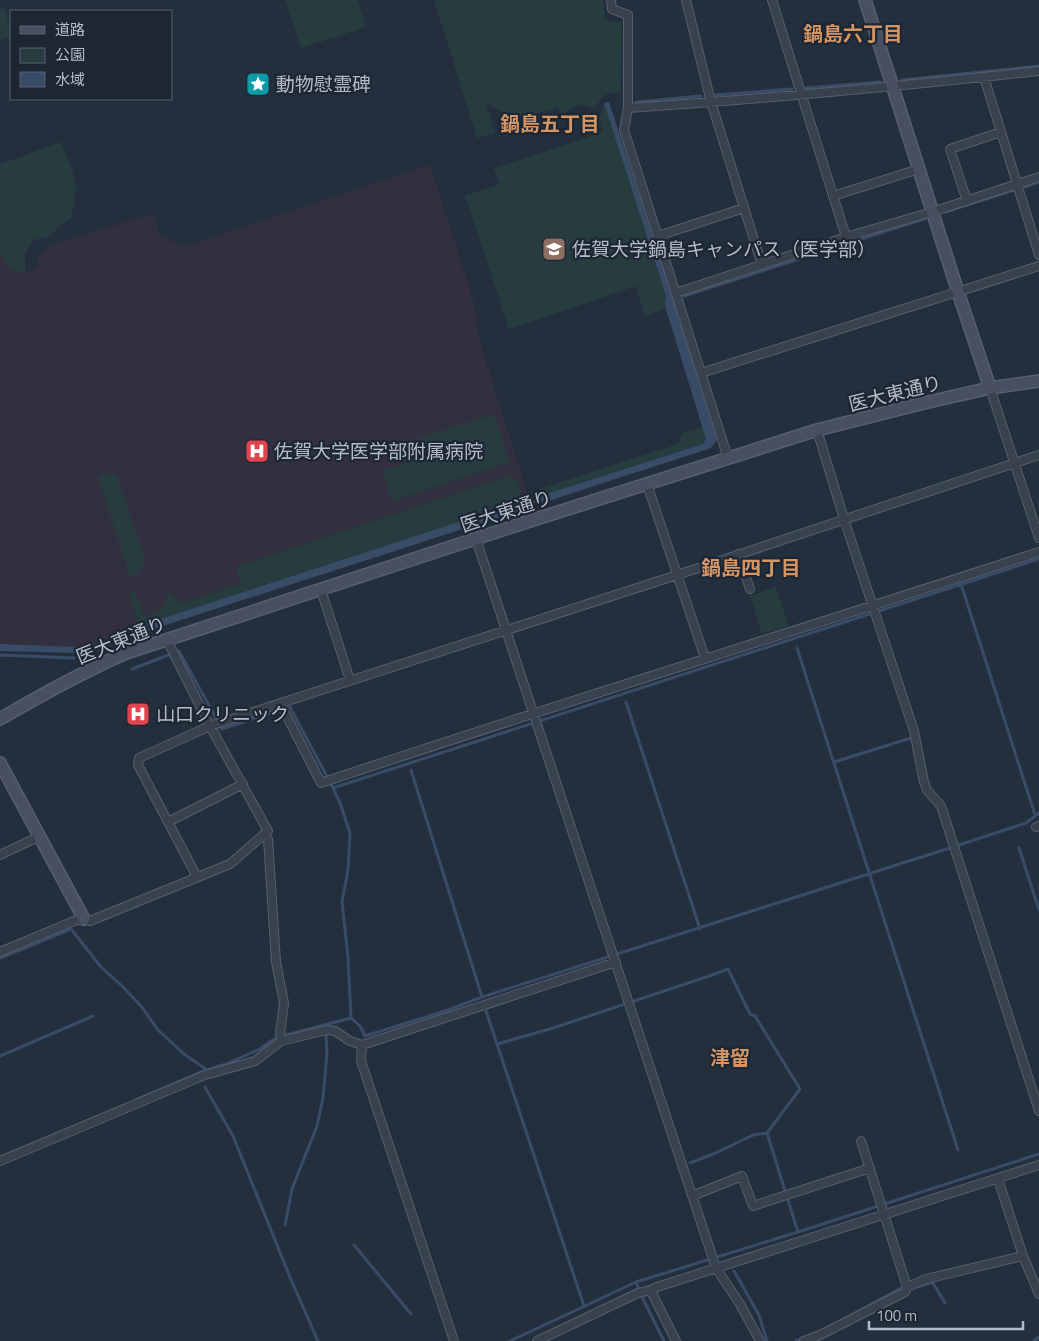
<svg xmlns="http://www.w3.org/2000/svg" width="1039" height="1341" viewBox="0 0 1039 1341" font-family="'Titillium Web','Noto Sans JP',sans-serif">
	<style>
		.medical { fill: #32303f }
		.green { fill: #263c3f }
		.water { fill: #394c67 }
		.lines { fill: none; stroke-linecap: round; stroke-linejoin: round }
		.stream { stroke: #394c67; stroke-width: 3 }
		.street-casing { stroke: #565f6c; stroke-width: 10 }
		.secondary-casing { stroke: #565f6c; stroke-width: 14 }
		.street { stroke: #38414e; stroke-width: 8 }
		.secondary { stroke: #465061; stroke-width: 11 }
		.labels { text-anchor: middle; stroke-width: 4.5; stroke-linejoin: round; paint-order: stroke }
		.poi-label { font-size: 19px; fill: #b4bcc9; stroke: #1d2633; text-anchor: start }
		.street-label { font-size: 19px; fill: #b4bcc9; stroke: #1d2633 }
		.neighbourhood-label { font-size: 20px; font-weight: bold; fill: #d59563; stroke: #1d2633 }
	</style>
	<rect width="100%" height="100%" fill="#242f3e"/>
	<path class="medical" d="M430,165L473,299L480,342L529,499L139,626L143,637L104,649L102,642L78,647L0,644V254L9,268L16,272L25,273L36,268L37,260L43,251L52,244L153,214L160,235L184,247Z"/>
	<path class="green" d="M285,0H358L366,27L301,48Z
		M434,0H603L605,20L622,22L620,93C605,92 602,96 595,109L581,104L561,115L558,107C531,116 511,121 486,103L495,133L477,138Z
		M5,8L8,22H11V37L0,40V9Z
		M604,103L666,296L665,302L666,309L645,316L636,286L509,329L465,196L500,184L494,168L603,132L599,118Z
		M61,142L73,173L76,188L73,210L71,217L50,236L34,240L25,253V273L16,272L9,268L0,254V164Z
		M494,414L509,462L392,501L383,471L416,460L413,440Z
		M703,427L706,439L703,444L540,496L539,489L678,444L682,433Z
		M110,473L117,477L145,560L139,573L130,577L98,477Z
		M508,476L516,480L523,501L139,626L129,594L135,592L144,616L161,610L170,591L180,604L241,584L236,567Z
		M776,587L789,626L762,634L750,596Z"/>
	<path class="water" d="M609,102L673,300L717,440L711,448L542,503L540,496L703,444L706,439L666,309L665,302L666,296L604,103Z
		M523,501L525,509L141,633L139,626Z
		M102,642L104,649L79,653L0,651V644L78,647Z"/>
	<g class="lines">
		<path class="stream" d="M902,80L1039,66
			M805,88L880,82
			M716,95L792,89
			M636,102L701,96
			M1025,187L1039,182
			M945,212L1014,190
			M684,296L924,219
			M522,506L545,498
			M961,584L1035,815
			M100,646L143,630
			M797,648L958,1150
			M0,655L74,658
			M132,669L179,651L222,729L290,707L333,788L340,803L350,833L348,870L342,902L348,957L351,1018L360,1026L365,1036L448,1010L482,997L956,846L1026,823L1039,813
			M626,702L700,929
			M834,762L911,738
			M411,770L482,997
			M333,788L1039,559
			M1019,848L1039,910
			M0,958L71,929L101,967L121,985L141,1006L158,1030L184,1054L207,1070L226,1064L260,1049L271,1041L286,1035L351,1018
			M486,1011L584,1306
			M497,1044L550,1029L715,974L728,969L750,1014L755,1016L800,1089L767,1133L798,1232
			M0,1056L93,1016
			M205,1087L233,1136L292,1282L318,1341
			M136,1100L206,1070
			M690,1163L718,1152L753,1135L767,1133
			M285,1225L292,1189L317,1126L323,1098L327,1054L326,1035
			M354,1245L411,1314
			M734,1271L759,1315L767,1341
			M636,1282L798,1232L1039,1154
			M913,1288L927,1284L933,1283L945,1303
			M846,1318L901,1288H905
			M510,1341L636,1282L643,1299L664,1341
			M796,1341L804,1338
			M1034,1341L1039,1337"/>
		<g class="street-casing">
			<path id="street" d="M611,0L612,9L628,15V108L624,130L728,458
				M686,0L711,102L762,265
				M772,0L846,237
				M984,77L1039,255
				M628,108C766,99 902,86 1039,71
				M833,196L919,169
				M967,201L950,149L1001,132
				M658,236L744,208
				M676,293L846,237L932,212L1039,177
				M701,373L1039,266
				M990,388L1039,538
				M817,430L844,519L914,731L924,782L927,790L941,806L1039,1111
				M647,484L705,658
				M476,539L716,1268L740,1304L760,1341
				M738,554L750,589
				M321,590L350,680
				M280,703L321,783C560,703 800,630 1039,552
				M168,822L243,784
				M1036,827L1039,826
				M264,834L268,839L276,962L284,1003L280,1034L281,1041
				M0,855L40,836
				M197,877L138,765L139,758L210,726L677,575L1039,455
				M0,952L74,921L84,919L90,921L230,864L268,831L210,726L167,640
				M362,1045L361,1061L454,1341
				M861,1141L907,1287
				M0,1161L205,1075L255,1061L281,1041L327,1030L335,1031L350,1041L362,1045L616,962
				M998,1179L1023,1256L1039,1294
				M692,1196L742,1176L753,1206L870,1168
				M651,1291L676,1341
				M537,1341L638,1293C645,1291 651,1291 657,1287L1039,1165
				M804,1341L820,1335L905,1292L907,1287L926,1279L1023,1256"/>
		</g>
		<g class="secondary-casing">
			<path id="secondary" d="M865,0L958,292L990,388
				M0,719C41,695 83,672 126,653L536,519L817,430L924,403L990,388L1039,381
				M0,763L84,919"/>
		</g>
		<use href="#street" class="street"/>
		<use href="#secondary" class="secondary"/>
	</g>
	<defs>
		<g id="sight-square" transform="scale(1.25)"><rect x="-9" y="-9" width="18" height="18" rx="4" fill="#0f9aa8" stroke="#1d2633"/><path d="M0-6L1.8-2.2L6-1.7L2.9 1.2L3.7 5.4L0 3.3L-3.7 5.4L-2.9 1.2L-6-1.7L-1.8-2.2Z" fill="#fff"/></g>
		<g id="university-square" transform="scale(1.25)"><rect x="-9" y="-9" width="18" height="18" rx="4" fill="#8d6e63" stroke="#1d2633"/><path d="M0-5L7-2L0 1L-7-2ZM-4 1L0 2.5L4 1V4Q0 6-4 4Z" fill="#fff"/></g>
		<g id="hospital-square" transform="scale(1.25)"><rect x="-9" y="-9" width="18" height="18" rx="4" fill="#e0444e" stroke="#1d2633"/><path d="M-5-5h3v3.5h4V-5h3V5h-3V1.5h-4V5h-3Z" fill="#fff"/></g>
	</defs>
	<g fill-rule="evenodd">
		<use href="#sight-square" x="258" y="84"/>
		<use href="#university-square" x="554" y="249"/>
		<use href="#hospital-square" x="257" y="451"/>
		<use href="#hospital-square" x="138" y="714"/>
	</g>
	<g class="labels">
		<g class="poi-label">
			<text x="276" y="91">動物慰霊碑</text>
			<text x="572" y="256">佐賀大学鍋島キャンパス（医学部）</text>
			<text x="274" y="458">佐賀大学医学部附属病院</text>
			<text x="156" y="721">山口クリニック</text>
		</g>
		<g class="street-label">
			<text transform="translate(895 393) rotate(-14)" y="7">医大東通り</text>
			<text transform="translate(506 511) rotate(-18)" y="7">医大東通り</text>
			<text transform="translate(121 640) rotate(-22)" y="7">医大東通り</text>
		</g>
		<g class="neighbourhood-label">
			<text x="853" y="41">鍋島六丁目</text>
			<text x="550" y="131">鍋島五丁目</text>
			<text x="751" y="575">鍋島四丁目</text>
			<text x="730" y="1065">津留</text>
		</g>
	</g>
	<rect x="10" y="10" width="162" height="90" fill="#1d2633" stroke="#59626f"/>
	<rect x="20" y="26" width="25" height="8" fill="#465061" stroke="#59626f"/>
	<text x="55" y="35" font-size="15" fill="#b4bcc9">道路</text>
	<rect x="20" y="48" width="25" height="15" fill="#263c3f" stroke="#59626f"/>
	<text x="55" y="60" font-size="15" fill="#b4bcc9">公園</text>
	<rect x="20" y="72" width="25" height="15" fill="#394c67" stroke="#59626f"/>
	<text x="55" y="85" font-size="15" fill="#b4bcc9">水域</text>
	<path d="M869 1321v8h154v-8" fill="none" stroke="#b4bcc9" stroke-width="2.5"/>
	<text x="876" y="1321" font-size="15" fill="#b4bcc9" stroke="#1d2633" stroke-width="4" paint-order="stroke">100 m</text>
</svg>
